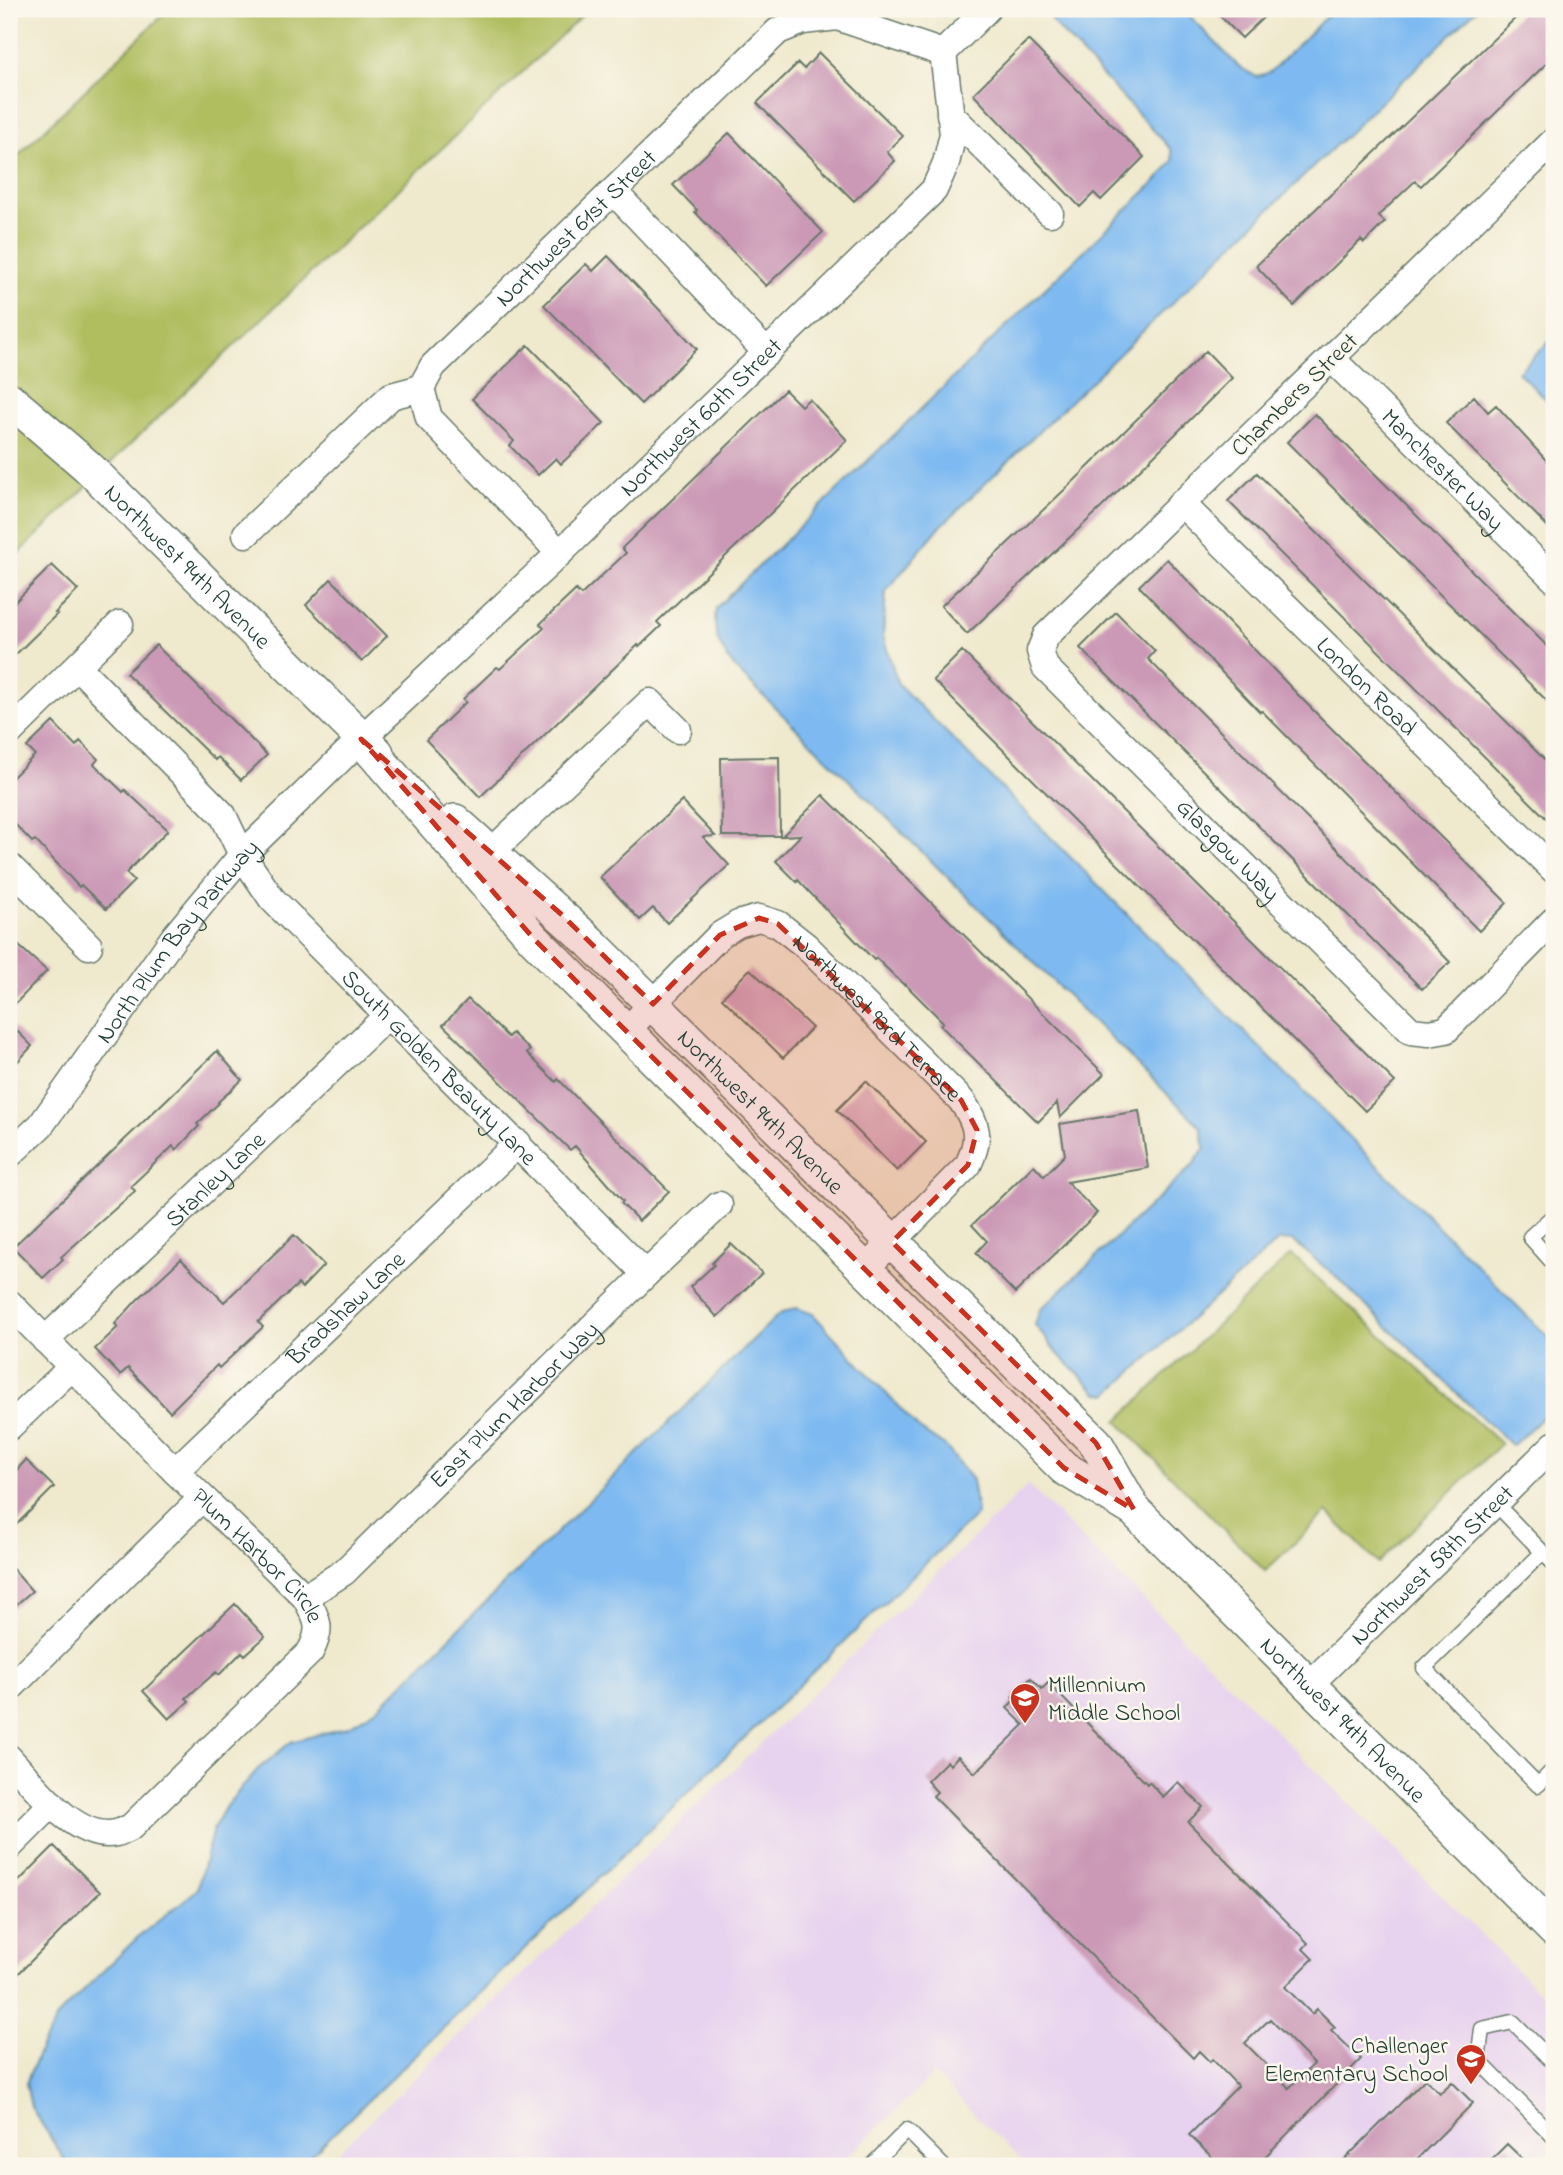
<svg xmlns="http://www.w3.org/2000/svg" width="1563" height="2175" viewBox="0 0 1563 2175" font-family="'Indie Flower',sans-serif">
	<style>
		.built { fill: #e7d2ef }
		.green { fill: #b1be60; stroke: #687e4a; stroke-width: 2 }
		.water { fill: #7ebaf1; stroke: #4e7c92; stroke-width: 2 }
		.building { fill: #cb99b6; fill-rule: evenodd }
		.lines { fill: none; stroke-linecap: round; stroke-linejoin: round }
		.service-casing { stroke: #68796a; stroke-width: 17 }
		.minor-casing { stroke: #68796a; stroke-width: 29 }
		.tertiary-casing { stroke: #68796a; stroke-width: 36 }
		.service { stroke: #fff; stroke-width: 14 }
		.minor { stroke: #fff; stroke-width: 26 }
		.tertiary { stroke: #fff; stroke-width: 33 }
		.marked { fill: #c8321e; fill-opacity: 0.2; stroke: #c8321e; stroke-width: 5; stroke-dasharray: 14 9; stroke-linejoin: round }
		.labels { text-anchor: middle; stroke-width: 5; stroke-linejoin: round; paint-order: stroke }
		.street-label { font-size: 24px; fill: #1f3d34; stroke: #fbf7ec }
		.poi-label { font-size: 24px; fill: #1f3d34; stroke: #fbf7ec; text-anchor: start }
	</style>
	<rect width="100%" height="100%" fill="#fbf7ec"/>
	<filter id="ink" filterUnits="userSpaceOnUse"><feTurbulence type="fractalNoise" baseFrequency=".0143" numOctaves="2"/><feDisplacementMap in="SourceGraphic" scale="14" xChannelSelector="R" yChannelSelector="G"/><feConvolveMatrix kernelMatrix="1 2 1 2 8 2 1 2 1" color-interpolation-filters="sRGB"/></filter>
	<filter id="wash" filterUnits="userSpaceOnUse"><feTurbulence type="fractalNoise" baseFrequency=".00686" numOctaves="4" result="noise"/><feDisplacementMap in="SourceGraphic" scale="28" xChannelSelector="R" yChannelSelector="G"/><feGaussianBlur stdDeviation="1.57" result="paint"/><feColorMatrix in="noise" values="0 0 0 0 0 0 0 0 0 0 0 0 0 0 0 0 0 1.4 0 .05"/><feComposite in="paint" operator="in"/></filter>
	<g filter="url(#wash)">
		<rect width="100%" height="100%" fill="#efe9cd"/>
		<path class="built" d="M1028,1485L1554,2007V2166H1027L934,2074L838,2166H324Z"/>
		<path class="green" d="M169,9H589L124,450L9,563V164Z
			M1291,1254L1501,1444L1378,1563L1327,1512L1265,1571L1117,1421Z"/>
		<path class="water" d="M1048,9H1183L1238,66L1257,77L1270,72L1334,9H1477L938,529L886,591L883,636L898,684L1554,1343V1406L1512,1446L1334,1275L1293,1241L1279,1240L1108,1394L1098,1393L1058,1354L1035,1325L1040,1310L1192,1166L1205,1148L1201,1127L734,667C718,644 713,636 716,608L1159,178L1173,161L1171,149L1054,24Z
			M1554,337V407L1518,372Z
			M796,1308L813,1314L918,1428L946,1447L972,1480L977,1514L300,2166H65L63,2157L31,2107L26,2083L40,2049L59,2014L137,1938L197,1890L213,1829L226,1806L258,1769L291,1742L347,1727L377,1709L779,1314Z"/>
		<g id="blocks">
			<path class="building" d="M1213,9H1272L1242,38Z
				M1525,9H1554V56L1421,186L1415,181L1378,216L1385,222L1364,243L1361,240L1294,306L1256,266Z
				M1028,40L1144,157L1101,200L1094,193L1080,207L973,94Z
				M819,53L903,136L887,152L895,161L854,201L757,103L798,63L804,69Z
				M729,133L823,232L766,286L695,212L697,210L673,185Z
				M608,256L697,349L641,404L544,305L586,264L593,271Z
				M528,345L604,423L561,464L556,458L538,475L510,446L514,441L472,399Z
				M1206,351L1232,378L1102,507L967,634L941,606L1075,480Z
				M785,390L801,406L809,399L847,440L657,622L661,626L639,647L638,645L480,797L426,740L466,702L463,699L497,667L500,669L544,628L540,624L576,590L581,595L626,553L622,548Z
				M1474,396L1488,412L1496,405L1554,469V533L1446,423Z
				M1315,414L1554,653V708L1287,442Z
				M1257,473L1554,769V826L1228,501Z
				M1167,559L1305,702L1507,903L1479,931L1262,711L1260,712L1139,586Z
				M52,565L78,590L55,613L57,614L9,661V608Z
				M331,579L387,636L362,662L306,605Z
				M1116,612L1155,651L1148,659L1450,962L1422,989L1080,648Z
				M156,645L267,755L241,780L218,757L215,760L126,673Z
				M962,651L1395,1082L1365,1111L933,680Z
				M53,722L76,746L80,741L98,759L94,764L123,792L125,790L168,830L126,873L134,881L106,909L81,885L79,887L35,840L32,842L9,818V781L35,755L27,747Z
				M779,757L780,836H722L721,758Z
				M823,795L1104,1074L1060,1118L1057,1103L1038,1122L940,1025L943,1022L905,984L904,985L876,958L874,960L798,880L797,882L776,861L801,835L782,836Z
				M682,801L715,836L703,837L729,865L667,923L653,908L640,920L600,877Z
				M9,937L47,971L9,1010Z
				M750,969L812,1028L783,1058L722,998Z
				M468,999L508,1037L512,1033L530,1050L527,1053L556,1082L558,1079L669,1191L639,1221L621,1203L623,1201L575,1146L570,1150L443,1025Z
				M9,1023L32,1046L9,1071Z
				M217,1051L242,1080L218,1102L219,1103L197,1124L199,1126L176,1150L173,1146L131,1186L135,1191L61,1257L63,1259L43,1278L13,1247Z
				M866,1081L926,1142L897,1171L837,1110Z
				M1139,1111L1148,1168L1067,1182L1097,1213L1015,1293L976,1253L987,1241L972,1225L1034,1165L1044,1176L1065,1155L1060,1124Z
				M294,1235L324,1265L302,1288L298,1284L258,1322L263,1327L219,1368L217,1365L170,1412L128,1368L120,1375L95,1349L118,1327L115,1324L137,1300L181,1259L224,1302Z
				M731,1244L762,1273L717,1317L690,1287L714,1265L712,1263Z
				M26,1460L54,1487L9,1532V1478Z
				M9,1565L32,1591L9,1611Z
				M235,1604L265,1637L245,1655L242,1652L219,1675L216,1672L186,1698L189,1701L169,1719L143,1691Z
				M1031,1678L1042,1689L1048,1683L1147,1784L1149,1782L1163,1797L1178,1782L1203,1807L1188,1822L1308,1943L1303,1949L1313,1959L1285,1987L1312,2014L1317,2009L1335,2027L1331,2030L1361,2059L1256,2166H1221L1189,2135L1238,2086L1212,2059L1210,2062L1199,2051L1193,2058L933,1796L937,1792L927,1781L947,1761L950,1765L958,1756L975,1773L1024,1725L1007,1708L1014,1700L1012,1697ZM1270,2019L1314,2064L1289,2088L1245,2043Z
				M54,1846L100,1892L9,1983V1891Z
				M1425,2079L1440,2093L1452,2082L1473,2103L1410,2166H1338Z
				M1507,2144L1530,2166H1485Z"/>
		</g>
	</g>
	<g filter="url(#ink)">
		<use href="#blocks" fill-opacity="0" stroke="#68796a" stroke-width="2"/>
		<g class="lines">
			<g class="service-casing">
				<path id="service" d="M1554,1215L1530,1237L1554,1264
					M1495,1503L1554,1564
					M1543,1552L1424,1668L1538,1785L1554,1769
					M1554,2063L1513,2022L1482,2029L1478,2060L1554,2137
					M871,2166L907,2130L943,2166"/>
			</g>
			<g class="minor-casing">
				<g id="minor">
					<path d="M943,53L987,9"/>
					<path d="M950,114L1050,213"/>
					<path id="s1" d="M1554,141L1046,636L1040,651L1045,667L1411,1031L1429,1033L1446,1030L1554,920"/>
					<path d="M614,192L767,353"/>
					<path id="s2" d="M1331,358L1554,579"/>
					<path d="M421,388L429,418L560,553"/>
					<path id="s3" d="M1181,503L1554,870"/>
					<path id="s4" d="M246,534L391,396L421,388L433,366L778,31L803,21L837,17L943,53"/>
					<path id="s5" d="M78,667L223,815L242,855L272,899L646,1274"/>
					<path d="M9,733L120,624"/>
					<path d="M491,852L650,702L678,730"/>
					<path d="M9,866L89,946"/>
					<path id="s6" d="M626,1031L720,935L738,924L759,918L778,924L806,946L961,1100C978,1124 981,1138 968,1165L865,1269"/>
					<path id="s7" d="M9,1155L41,1125L174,937L242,855L361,739L560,553L934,190L946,163L953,134L943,53"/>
					<path id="s8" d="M9,1303L175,1471L305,1597C318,1620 323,1628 310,1652L131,1827C127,1829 121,1832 116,1833C75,1842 34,1785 9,1758"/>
					<path id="s9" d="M45,1340L387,1016"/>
					<path d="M9,1427L71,1368"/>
					<path id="s10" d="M175,1471L518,1143"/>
					<path id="s11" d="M305,1597L344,1572L646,1274L719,1205"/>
					<path id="s12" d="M1309,1685L1554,1445"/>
					<path d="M9,1689L202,1498"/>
					<path d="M9,1847L52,1804"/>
				</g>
			</g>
			<g class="tertiary-casing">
				<g id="tertiary">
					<path id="s13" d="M9,399L87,466L377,753"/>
					<path id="s14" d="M361,739L534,939L1064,1468L1134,1510L1554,1930"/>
					<path id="s15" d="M455,821L590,942L1096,1443L1133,1508"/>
				</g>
			</g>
			<use href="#service" class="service"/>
			<use href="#minor" class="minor"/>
			<use href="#tertiary" class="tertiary"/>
		</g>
	</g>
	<path class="marked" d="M361,739L561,914L653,1004L720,935L759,918L778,924L961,1100L977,1130L968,1165L892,1242L1096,1443L1134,1510L1064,1468L534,939Z"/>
	<defs>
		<g id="school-pin" transform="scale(1.575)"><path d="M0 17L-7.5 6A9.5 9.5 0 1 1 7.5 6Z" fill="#c8321e" stroke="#fbf7ec"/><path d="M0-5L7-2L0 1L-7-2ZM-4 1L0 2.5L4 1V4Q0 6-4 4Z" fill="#fff"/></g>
	</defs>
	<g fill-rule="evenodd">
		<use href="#school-pin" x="1025" y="1698"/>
		<use href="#school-pin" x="1471" y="2059"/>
	</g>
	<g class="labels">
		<g class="street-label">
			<text dy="8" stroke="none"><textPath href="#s4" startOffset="455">Northwest 61st Street</textPath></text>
			<text transform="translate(1294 394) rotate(-44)" y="8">Chambers Street</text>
			<text dy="8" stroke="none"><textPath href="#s7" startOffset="1015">Northwest 60th Street</textPath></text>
			<text dy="8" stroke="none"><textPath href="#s2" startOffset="158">Manchester Way</textPath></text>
			<text dy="8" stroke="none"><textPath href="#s13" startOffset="245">Northwest 94th Avenue</textPath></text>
			<text dy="8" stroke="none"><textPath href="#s3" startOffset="261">London Road</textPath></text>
			<text dy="8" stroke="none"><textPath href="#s1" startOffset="1001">Glasgow Way</textPath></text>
			<text dy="8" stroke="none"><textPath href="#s7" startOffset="273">North Plum Bay Parkway</textPath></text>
			<text dy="8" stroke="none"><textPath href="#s6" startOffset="334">Northwest 93rd Terrace</textPath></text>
			<text dy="8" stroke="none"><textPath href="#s5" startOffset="542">South Golden Beauty Lane</textPath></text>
			<text dy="8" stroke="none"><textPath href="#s15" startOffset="422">Northwest 94th Avenue</textPath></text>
			<text dy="8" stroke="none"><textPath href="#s9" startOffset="234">Stanley Lane</textPath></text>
			<text dy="8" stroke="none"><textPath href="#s10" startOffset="236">Bradshaw Lane</textPath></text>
			<text dy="8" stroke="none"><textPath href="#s11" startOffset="285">East Plum Harbor Way</textPath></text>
			<text dy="8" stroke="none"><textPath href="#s8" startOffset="355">Plum Harbor Circle</textPath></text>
			<text dy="8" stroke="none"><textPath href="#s12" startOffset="172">Northwest 58th Street</textPath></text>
			<text dy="8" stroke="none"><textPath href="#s14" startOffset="1391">Northwest 94th Avenue</textPath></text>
		</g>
		<g class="poi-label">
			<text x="1048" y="1692">Millennium<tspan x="1048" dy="28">Middle School</tspan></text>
			<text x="1448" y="2053" text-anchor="end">Challenger<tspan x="1448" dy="28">Elementary School</tspan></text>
		</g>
	</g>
	<rect width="1563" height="2175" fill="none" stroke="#fbf7ec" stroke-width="35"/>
</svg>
